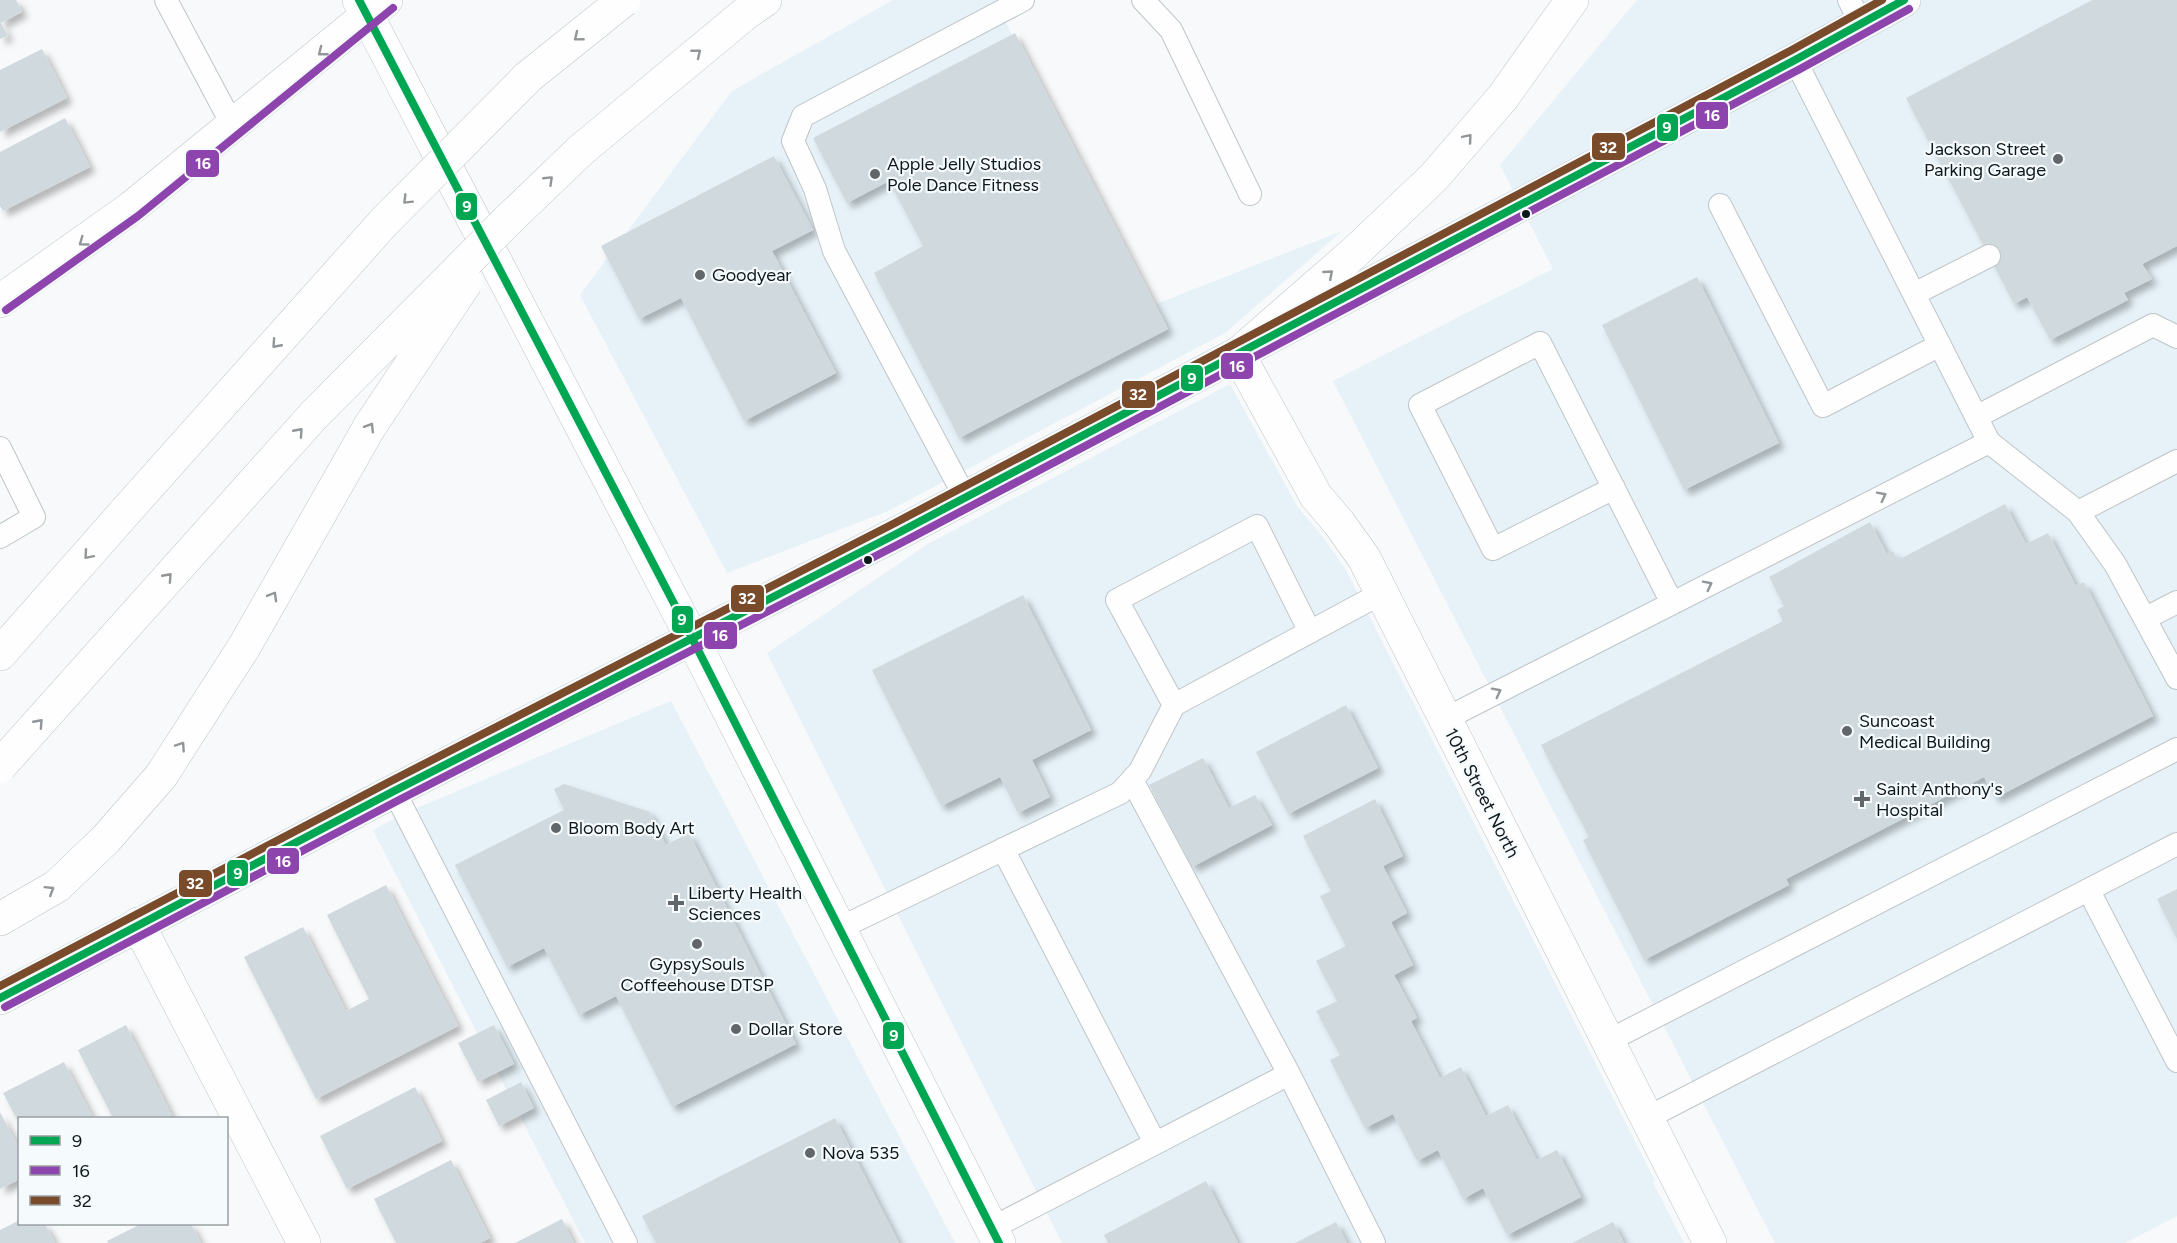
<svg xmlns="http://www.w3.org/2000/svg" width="2177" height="1243" viewBox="0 0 2177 1243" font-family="Figtree,sans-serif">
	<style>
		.built { fill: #e6f2f8 }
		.building { fill: #d0dade; filter: url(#shadow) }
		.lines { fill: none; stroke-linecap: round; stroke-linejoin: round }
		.lane-casing { stroke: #bfc5c8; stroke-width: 24 }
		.street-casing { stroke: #bfc5c8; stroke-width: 34 }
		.secondary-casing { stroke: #bfc5c8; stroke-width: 34 }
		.primary-casing { stroke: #bfc5c8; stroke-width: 34 }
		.highway-casing { stroke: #bfc5c8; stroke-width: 34 }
		.lane { stroke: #fefefe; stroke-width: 22 }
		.street { stroke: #fefefe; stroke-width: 33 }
		.secondary { stroke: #fefefe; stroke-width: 33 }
		.primary { stroke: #fefefe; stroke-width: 33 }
		.highway { stroke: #fefefe; stroke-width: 33 }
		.highway-bridge-casing { stroke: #bfc5c8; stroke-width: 34; stroke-linecap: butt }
		.highway-bridge { stroke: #fefefe; stroke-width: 33 }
		.bus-1-casing { stroke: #f5fafd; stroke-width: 12 }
		.bus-2-casing { stroke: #f5fafd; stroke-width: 12 }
		.bus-3-casing { stroke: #f5fafd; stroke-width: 12 }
		.bus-1 { stroke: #00a651; stroke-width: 8 }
		.bus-2 { stroke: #8e44ad; stroke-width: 8 }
		.bus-3 { stroke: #7a4b2a; stroke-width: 8 }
		.oneway { stroke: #929698 }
		.poi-dot { fill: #606669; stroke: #f5fafd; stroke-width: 2 }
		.bus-dot { fill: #0e171b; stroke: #f5fafd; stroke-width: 2 }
		.labels { text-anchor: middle; stroke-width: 4.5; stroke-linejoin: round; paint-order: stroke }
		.poi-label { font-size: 18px; fill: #0e171b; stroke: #f5fafd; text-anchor: start }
		.street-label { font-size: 18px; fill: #0e171b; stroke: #f5fafd }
		.line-badge { stroke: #f5fafd; stroke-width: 2 }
		.badge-label { font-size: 16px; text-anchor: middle; font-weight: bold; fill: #fff }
	</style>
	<defs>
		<filter id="shadow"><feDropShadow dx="5.5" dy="5.5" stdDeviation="3" flood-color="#0004"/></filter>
	</defs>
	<rect width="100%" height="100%" fill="#f7f9fb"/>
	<path class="built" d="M893,0H995L1146,308L1342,231L1225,333L888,511L727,573L580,295L732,91Z
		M1637,0H2177V1216L2125,1243H1775L1333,381L1553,269L1500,165Z
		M1230,384L1297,506L1323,537L1346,570L1655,1181L1653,1183L1684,1243H1062L767,653L928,544Z
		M671,701L955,1243H585L373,830L405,813Z"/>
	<path class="building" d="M0,0H16L22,12L1,23L8,36L0,39Z
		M2092,0H2177V246L2142,264L2152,279L2124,293L2128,300L2050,340L2027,297L2014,304L1906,98Z
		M1015,33L1168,329L959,438L874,273L923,246L889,181L847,203L813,138Z
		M42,49L67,98L0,132V70Z
		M65,118L90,167L3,211L0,206V152Z
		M774,156L813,230L772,251L836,373L744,421L681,298L639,319L601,246Z
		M1697,277L1779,443L1684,490L1602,325Z
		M2005,504L2026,544L2048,533L2076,586L2084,582L2153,716L1995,798L1984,777L1786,879L1789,885L1644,960L1583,840L1589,837L1541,745L1783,621L1777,610L1784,606L1769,577L1870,522L1887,554L1893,551L1898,560Z
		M1023,595L1091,730L1032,760L1050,797L1018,813L1000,777L941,806L872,670Z
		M1346,705L1378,768L1288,814L1256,752Z
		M1203,758L1229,808L1255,795L1272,825L1192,867L1149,785Z
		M564,784L650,812L666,845L689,833L796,1044L672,1107L616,996L579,1015L544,948L507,967L455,865L564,810L554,789Z
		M1375,799L1403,856L1383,866L1407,913L1391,922L1413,965L1394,975L1417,1018L1411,1021L1440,1078L1461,1067L1486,1116L1508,1105L1537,1160L1557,1150L1581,1197L1507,1235L1483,1188L1463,1199L1438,1150L1417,1161L1393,1114L1365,1128L1330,1060L1340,1055L1316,1011L1337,1001L1316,961L1346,946L1320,896L1331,891L1303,836Z
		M386,885L458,1026L316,1099L244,957L303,927L346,1011L369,999L327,915Z
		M2177,889V939L2157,899Z
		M126,1025L173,1118H113L78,1050Z
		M494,1025L514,1064L478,1082L458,1043Z
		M64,1062L93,1118H20V1125L3,1093Z
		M521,1082L534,1108L499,1126L486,1100Z
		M415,1087L442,1141L347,1189L320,1136Z
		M0,1112L20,1150V1179L0,1189Z
		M835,1118L899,1243H656L642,1216Z
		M451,1160L490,1238L480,1243H396L374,1199Z
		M1206,1181L1238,1243H1108L1104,1235Z
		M562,1219L574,1243H515Z
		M20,1220V1224H45L55,1243H0V1230Z
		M1336,1222L1347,1243H1295Z
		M1613,1222L1624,1243H1572Z
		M141,1224H191L201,1243H108L107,1241Z"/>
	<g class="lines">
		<g class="lane-casing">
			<path id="lane" d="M166,0L233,126
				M1143,0L1171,30L1250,194
				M1849,0L1861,23
				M1795,60L1989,442L2078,512L2115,564L2177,678
				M1720,205L1823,406L1940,345
				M1914,294L1989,256
				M1976,417L2153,325L2177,337
				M0,448L34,517L0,537
				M1614,488L1493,549L1420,405L1540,343L1672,603
				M965,497L834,251L815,189L793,141L803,116L1023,0
				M2078,512L2177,461
				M2146,618L2177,602
				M1174,705L1117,600L1257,526L1310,632
				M1445,719L1989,442
				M1132,780L1289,1074L1374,1243
				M394,791L626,1243
				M1003,849L1155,1143
				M2089,891L2177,1061
				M840,928L1120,793L1140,771L1174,705L1382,593
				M1608,1041L2177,749
				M1647,1118L2177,844
				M992,1228L1289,1074"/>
		</g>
		<g class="street-casing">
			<path id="street" d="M1238,354L1316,496L1339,523L1364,558L1710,1243
				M138,924L304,1243"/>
		</g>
		<g class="secondary-casing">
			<path id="secondary" d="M359,0L692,638L999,1243"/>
		</g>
		<g class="primary-casing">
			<path id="primary" d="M0,301L131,208L386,0
				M0,998L394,791L898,533L1795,60L1904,0"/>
		</g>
		<g class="highway-casing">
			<path id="highway" d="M507,221L581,150L746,13L765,0
				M1238,354L1355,252L1434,177L1503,97L1572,0
				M0,654L126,511
				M0,919L57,886L106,839L161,776L244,647"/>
		</g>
		<use href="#lane" class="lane"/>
		<use href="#street" class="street"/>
		<use href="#secondary" class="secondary"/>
		<use href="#primary" class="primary"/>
		<use href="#highway" class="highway"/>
		<g class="highway-bridge-casing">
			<path id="highway-bridge" d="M126,511L384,222L528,77L624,0
				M244,647L370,426L466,282
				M0,766L314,415L507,221"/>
		</g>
		<use href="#highway-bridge" class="highway-bridge"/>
		<g class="bus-1-casing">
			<path id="bus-1" d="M359,0L692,638L999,1243
				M0,998L394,791L898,533L1795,60L1904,0"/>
		</g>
		<g class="bus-2-casing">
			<path id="bus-2" d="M6,310L138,216L393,8
				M5,1007L399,800L903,542L1800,69L1909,9"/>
		</g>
		<g class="bus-3-casing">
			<path id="bus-3" d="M0,986L389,782L893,524L1790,51L1882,0"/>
		</g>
		<use href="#bus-1" class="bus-1"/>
		<use href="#bus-2" class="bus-2"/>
		<use href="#bus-3" class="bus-3"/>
	</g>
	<defs><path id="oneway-chevron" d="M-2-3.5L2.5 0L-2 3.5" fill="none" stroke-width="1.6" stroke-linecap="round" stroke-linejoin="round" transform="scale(1.5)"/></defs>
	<g class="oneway">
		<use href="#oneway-chevron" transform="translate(578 37) rotate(141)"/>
		<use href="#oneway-chevron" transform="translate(322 52) rotate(142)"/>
		<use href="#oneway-chevron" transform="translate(697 53) rotate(-39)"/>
		<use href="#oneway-chevron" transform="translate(1468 138) rotate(-50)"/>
		<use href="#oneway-chevron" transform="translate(549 180) rotate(-44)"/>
		<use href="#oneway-chevron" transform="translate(407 200) rotate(135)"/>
		<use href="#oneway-chevron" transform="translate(83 242) rotate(144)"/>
		<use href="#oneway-chevron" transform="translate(1329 274) rotate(-41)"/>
		<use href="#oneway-chevron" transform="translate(276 344) rotate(132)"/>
		<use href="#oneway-chevron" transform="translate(370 427) rotate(-58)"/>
		<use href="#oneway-chevron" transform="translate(299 432) rotate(-48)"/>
		<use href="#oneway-chevron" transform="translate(1882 496) rotate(-27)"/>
		<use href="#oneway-chevron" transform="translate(88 555) rotate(131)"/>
		<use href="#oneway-chevron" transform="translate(168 577) rotate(-48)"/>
		<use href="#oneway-chevron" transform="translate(1708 585) rotate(-27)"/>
		<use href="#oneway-chevron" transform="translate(273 596) rotate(-60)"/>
		<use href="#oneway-chevron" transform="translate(1497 692) rotate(-27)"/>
		<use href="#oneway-chevron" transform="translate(39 723) rotate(-48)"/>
		<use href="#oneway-chevron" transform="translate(181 746) rotate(-56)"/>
		<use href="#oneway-chevron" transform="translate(50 890) rotate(-32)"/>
	</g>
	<g class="poi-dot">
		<circle cx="2058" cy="159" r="6"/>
		<circle cx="875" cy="174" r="6"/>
		<circle cx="700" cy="275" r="6"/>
		<circle cx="1847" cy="731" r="6"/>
		<path d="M1859 790h6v6h6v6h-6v6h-6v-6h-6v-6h6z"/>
		<circle cx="556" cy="828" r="6"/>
		<path d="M673 894h6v6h6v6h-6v6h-6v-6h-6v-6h6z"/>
		<circle cx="697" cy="944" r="6"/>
		<circle cx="736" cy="1029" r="6"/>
		<circle cx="810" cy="1153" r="6"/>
	</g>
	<g class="bus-dot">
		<circle cx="1526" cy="214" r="5"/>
		<circle cx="868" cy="560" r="5"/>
	</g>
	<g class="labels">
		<g class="poi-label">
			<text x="2046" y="155" text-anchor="end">Jackson Street<tspan x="2046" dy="21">Parking Garage</tspan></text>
			<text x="887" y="170">Apple Jelly Studios<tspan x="887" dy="21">Pole Dance Fitness</tspan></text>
			<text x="712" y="281">Goodyear</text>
			<text x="1859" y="727">Suncoast<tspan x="1859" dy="21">Medical Building</tspan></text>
			<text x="1876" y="795">Saint Anthony's<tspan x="1876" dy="21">Hospital</tspan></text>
			<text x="568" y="834">Bloom Body Art</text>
			<text x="688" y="899">Liberty Health<tspan x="688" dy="21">Sciences</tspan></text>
			<text x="697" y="970" text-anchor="middle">GypsySouls<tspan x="697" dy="21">Coffeehouse DTSP</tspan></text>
			<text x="748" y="1035">Dollar Store</text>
			<text x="822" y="1159">Nova 535</text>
		</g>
		<g class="street-label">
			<text transform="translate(1482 793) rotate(63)" y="6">10th Street North</text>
		</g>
	</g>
	<g class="line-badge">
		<rect x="1695" y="101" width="34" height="29" rx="6" fill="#8e44ad"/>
		<rect x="1656" y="113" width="23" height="29" rx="6" fill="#00a651"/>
		<rect x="1591" y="132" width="35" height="29" rx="6" fill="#7a4b2a"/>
		<rect x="185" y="149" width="35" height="29" rx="6" fill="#8e44ad"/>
		<rect x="455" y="192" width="23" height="29" rx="6" fill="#00a651"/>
		<rect x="1220" y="352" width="34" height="28" rx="6" fill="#8e44ad"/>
		<rect x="1180" y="364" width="24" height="28" rx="6" fill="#00a651"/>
		<rect x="1121" y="380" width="35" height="29" rx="6" fill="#7a4b2a"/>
		<rect x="730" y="584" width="35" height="29" rx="6" fill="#7a4b2a"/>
		<rect x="671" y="605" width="23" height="29" rx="6" fill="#00a651"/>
		<rect x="703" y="621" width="35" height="29" rx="6" fill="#8e44ad"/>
		<rect x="266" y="847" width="34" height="28" rx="6" fill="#8e44ad"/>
		<rect x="226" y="859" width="23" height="28" rx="6" fill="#00a651"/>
		<rect x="178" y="869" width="35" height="29" rx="6" fill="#7a4b2a"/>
		<rect x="882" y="1021" width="23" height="29" rx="6" fill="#00a651"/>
	</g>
	<g class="badge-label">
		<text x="1712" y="121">16</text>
		<text x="1667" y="133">9</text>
		<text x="1608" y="153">32</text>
		<text x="203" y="169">16</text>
		<text x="467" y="212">9</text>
		<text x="1237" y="372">16</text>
		<text x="1192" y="384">9</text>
		<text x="1138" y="400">32</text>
		<text x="747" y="604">32</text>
		<text x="682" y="625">9</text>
		<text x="720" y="641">16</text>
		<text x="283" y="867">16</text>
		<text x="238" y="879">9</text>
		<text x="195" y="889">32</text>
		<text x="894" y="1041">9</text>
	</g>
	<rect x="18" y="1117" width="210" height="108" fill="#f5fafd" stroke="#999fa3" stroke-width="1.5"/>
	<rect x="30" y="1136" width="30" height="9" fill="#00a651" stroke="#999fa3" stroke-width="1.5"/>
	<text x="72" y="1147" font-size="18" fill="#0e171b">9</text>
	<rect x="30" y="1166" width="30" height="9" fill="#8e44ad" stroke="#999fa3" stroke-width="1.5"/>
	<text x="72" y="1177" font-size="18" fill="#0e171b">16</text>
	<rect x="30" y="1196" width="30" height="9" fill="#7a4b2a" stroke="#999fa3" stroke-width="1.5"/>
	<text x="72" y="1207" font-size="18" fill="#0e171b">32</text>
</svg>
